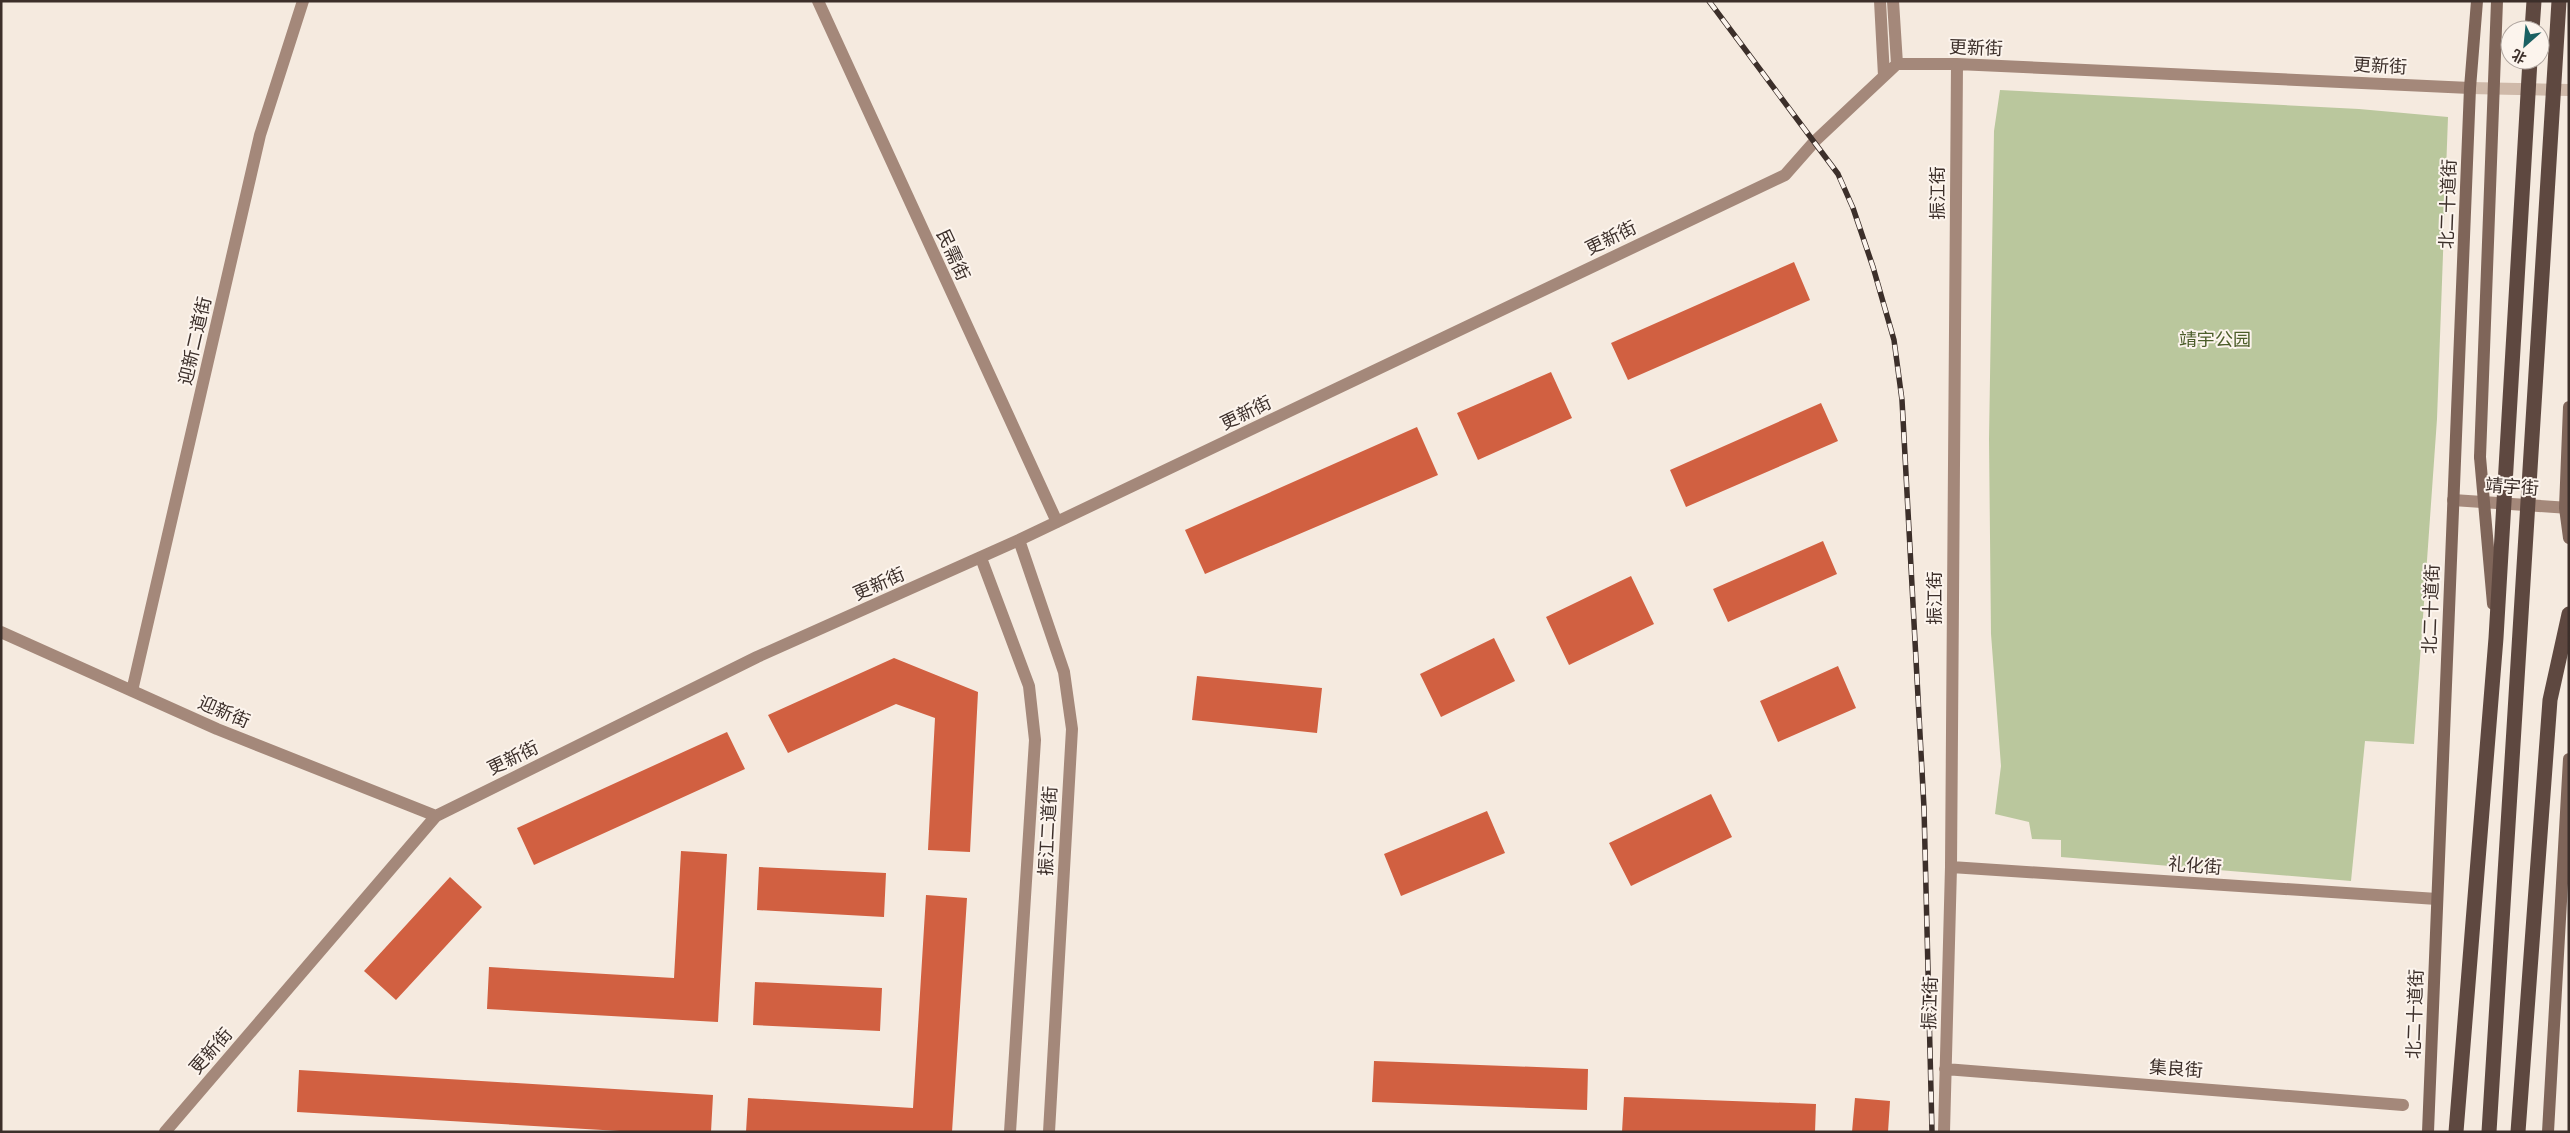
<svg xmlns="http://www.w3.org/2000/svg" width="2570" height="1133" viewBox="0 0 2570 1133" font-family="'Golos Text','Noto Sans SC',sans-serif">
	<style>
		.green { fill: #bac79d }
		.building { fill: #d16041 }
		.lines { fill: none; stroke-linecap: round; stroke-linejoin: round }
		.street { stroke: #cfb9a9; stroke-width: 12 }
		.secondary { stroke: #a4887a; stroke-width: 12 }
		.primary { stroke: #7f6559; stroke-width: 12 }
		.highway { stroke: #5e4840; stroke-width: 15 }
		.rail-casing { stroke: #3c2f2a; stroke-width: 5.5 }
		.rail { stroke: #fcf4ed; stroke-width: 4; stroke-dasharray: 11; stroke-linecap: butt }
		.primary-bridge { stroke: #7f6559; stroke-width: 12 }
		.highway-bridge { stroke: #5e4840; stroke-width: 15 }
		.labels { text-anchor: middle; stroke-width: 4; stroke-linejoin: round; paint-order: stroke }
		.street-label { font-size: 18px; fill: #3c2f2a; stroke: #fcf4ed }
		.park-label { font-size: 18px; fill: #4c5d2a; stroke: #fcf4ed }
	</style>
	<rect width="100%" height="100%" fill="#f5eadf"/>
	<path class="green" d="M2000,90L2359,109L2448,117L2437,419L2414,744L2365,741L2351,881L2061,857V840L2032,839L2029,822L1995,814L2001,766L1991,634L1989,439L1994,131Z"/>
	<path class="building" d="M1794,262L1810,300L1628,380L1611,343Z
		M1551,372L1572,418L1478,460L1457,413Z
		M1821,403L1838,441L1686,507L1670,470Z
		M1417,427L1438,475L1205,574L1185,530Z
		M1823,541L1837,574L1728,622L1713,589Z
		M1631,576L1654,624L1569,665L1546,617Z
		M1494,638L1515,681L1441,717L1420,674Z
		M894,658L978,692L970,852L928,850L935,718L896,704L788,753L768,715Z
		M1838,666L1856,708L1778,742L1760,701Z
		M1197,676L1322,688L1317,733L1192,720Z
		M727,732L745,769L534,865L517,828Z
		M1711,794L1732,837L1631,886L1609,843Z
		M1487,811L1505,853L1401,896L1384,854Z
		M681,851L727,854L718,1022L487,1009L489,967L674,978Z
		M759,867L886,873L884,917L757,910Z
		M450,877L482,907L396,1000L364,971Z
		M926,895L967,898L952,1132H746L748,1098L913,1108Z
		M755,982L882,988L880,1031L753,1025Z
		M1374,1061L1588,1069L1587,1110L1372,1102Z
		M299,1070L713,1095L711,1132H637L297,1112Z
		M1624,1097L1816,1104L1815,1132H1622Z
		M1855,1098L1890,1101L1888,1132H1852Z"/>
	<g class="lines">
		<path class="street" d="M2470,88L2569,90"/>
		<path class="secondary" d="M818,1L1057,522
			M1880,1L1884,76
			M1893,1L1897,64
			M2453,500L2569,508
			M1019,540L1064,672L1072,729L1049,1132
			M981,558L1029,686L1035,740L1010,1132
			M1,632L217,729L436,816
			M132,691L260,135L303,1
			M1951,867L2437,899
			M1945,1069L2403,1105
			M165,1132L436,816L757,657L1019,540L1785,175L1815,141L1897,64H1957L2470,88
			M1944,1132L1951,867L1957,64"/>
		<path class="primary" d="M2569,407L2565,508L2569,538
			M2480,457L2497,1
			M2428,1132L2470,88L2477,1
			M2548,1132L2569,759"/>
		<path class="highway" d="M2532,30L2534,1
			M2518,1132L2550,700L2569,614"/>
		<g class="rail-casing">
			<path id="rail" d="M1709,1L1838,174L1853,208L1873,267L1894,340L1902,400L1924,808L1932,1132"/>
		</g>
		<use href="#rail" class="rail"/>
		<path class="primary-bridge" d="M2480,457L2493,604"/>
		<path class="highway-bridge" d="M2456,1132L2496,638L2530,60
			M2489,1132L2559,1"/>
	</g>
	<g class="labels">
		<g class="street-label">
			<text transform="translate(1976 48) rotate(2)" y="6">更新街</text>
			<text transform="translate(2380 66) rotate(3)" y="6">更新街</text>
			<text transform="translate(1938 193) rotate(-90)" y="6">振江街</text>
			<text transform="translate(2448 204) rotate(-88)" y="6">北二十道街</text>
			<text transform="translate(1611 238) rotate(-26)" y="6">更新街</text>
			<text transform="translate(953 255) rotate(65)" y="6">民需街</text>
			<text transform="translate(195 341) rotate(-77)" y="6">迎新二道街</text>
			<text transform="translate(1246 413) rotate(-26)" y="6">更新街</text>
			<text transform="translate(2512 487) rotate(4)" y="6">靖宇街</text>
			<text transform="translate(879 584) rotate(-24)" y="6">更新街</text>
			<text transform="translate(1935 598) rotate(-90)" y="6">振江街</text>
			<text transform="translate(2431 609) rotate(-88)" y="6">北二十道街</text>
			<text transform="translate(224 712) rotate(23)" y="6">迎新街</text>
			<text transform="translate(513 758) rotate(-26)" y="6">更新街</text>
			<text transform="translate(1048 831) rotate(-87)" y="6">振江二道街</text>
			<text transform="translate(2195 866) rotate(4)" y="6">礼化街</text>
			<text transform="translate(1930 1003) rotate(-88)" y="6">振江街</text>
			<text transform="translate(2415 1014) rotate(-88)" y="6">北二十道街</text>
			<text transform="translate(211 1051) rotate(-49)" y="6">更新街</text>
			<text transform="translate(2176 1069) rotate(4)" y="6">集良街</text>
		</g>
		<g class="park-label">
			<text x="2215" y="346">靖宇公园</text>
		</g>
	</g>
	<rect width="2570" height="1133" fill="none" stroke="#3c2f2a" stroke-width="5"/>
	<g transform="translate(2525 45) rotate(207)"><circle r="24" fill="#fcf4ed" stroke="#afa59f"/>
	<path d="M0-4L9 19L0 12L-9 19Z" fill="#1a6062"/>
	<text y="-8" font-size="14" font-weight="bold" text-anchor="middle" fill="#3c2f2a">北</text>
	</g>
</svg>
